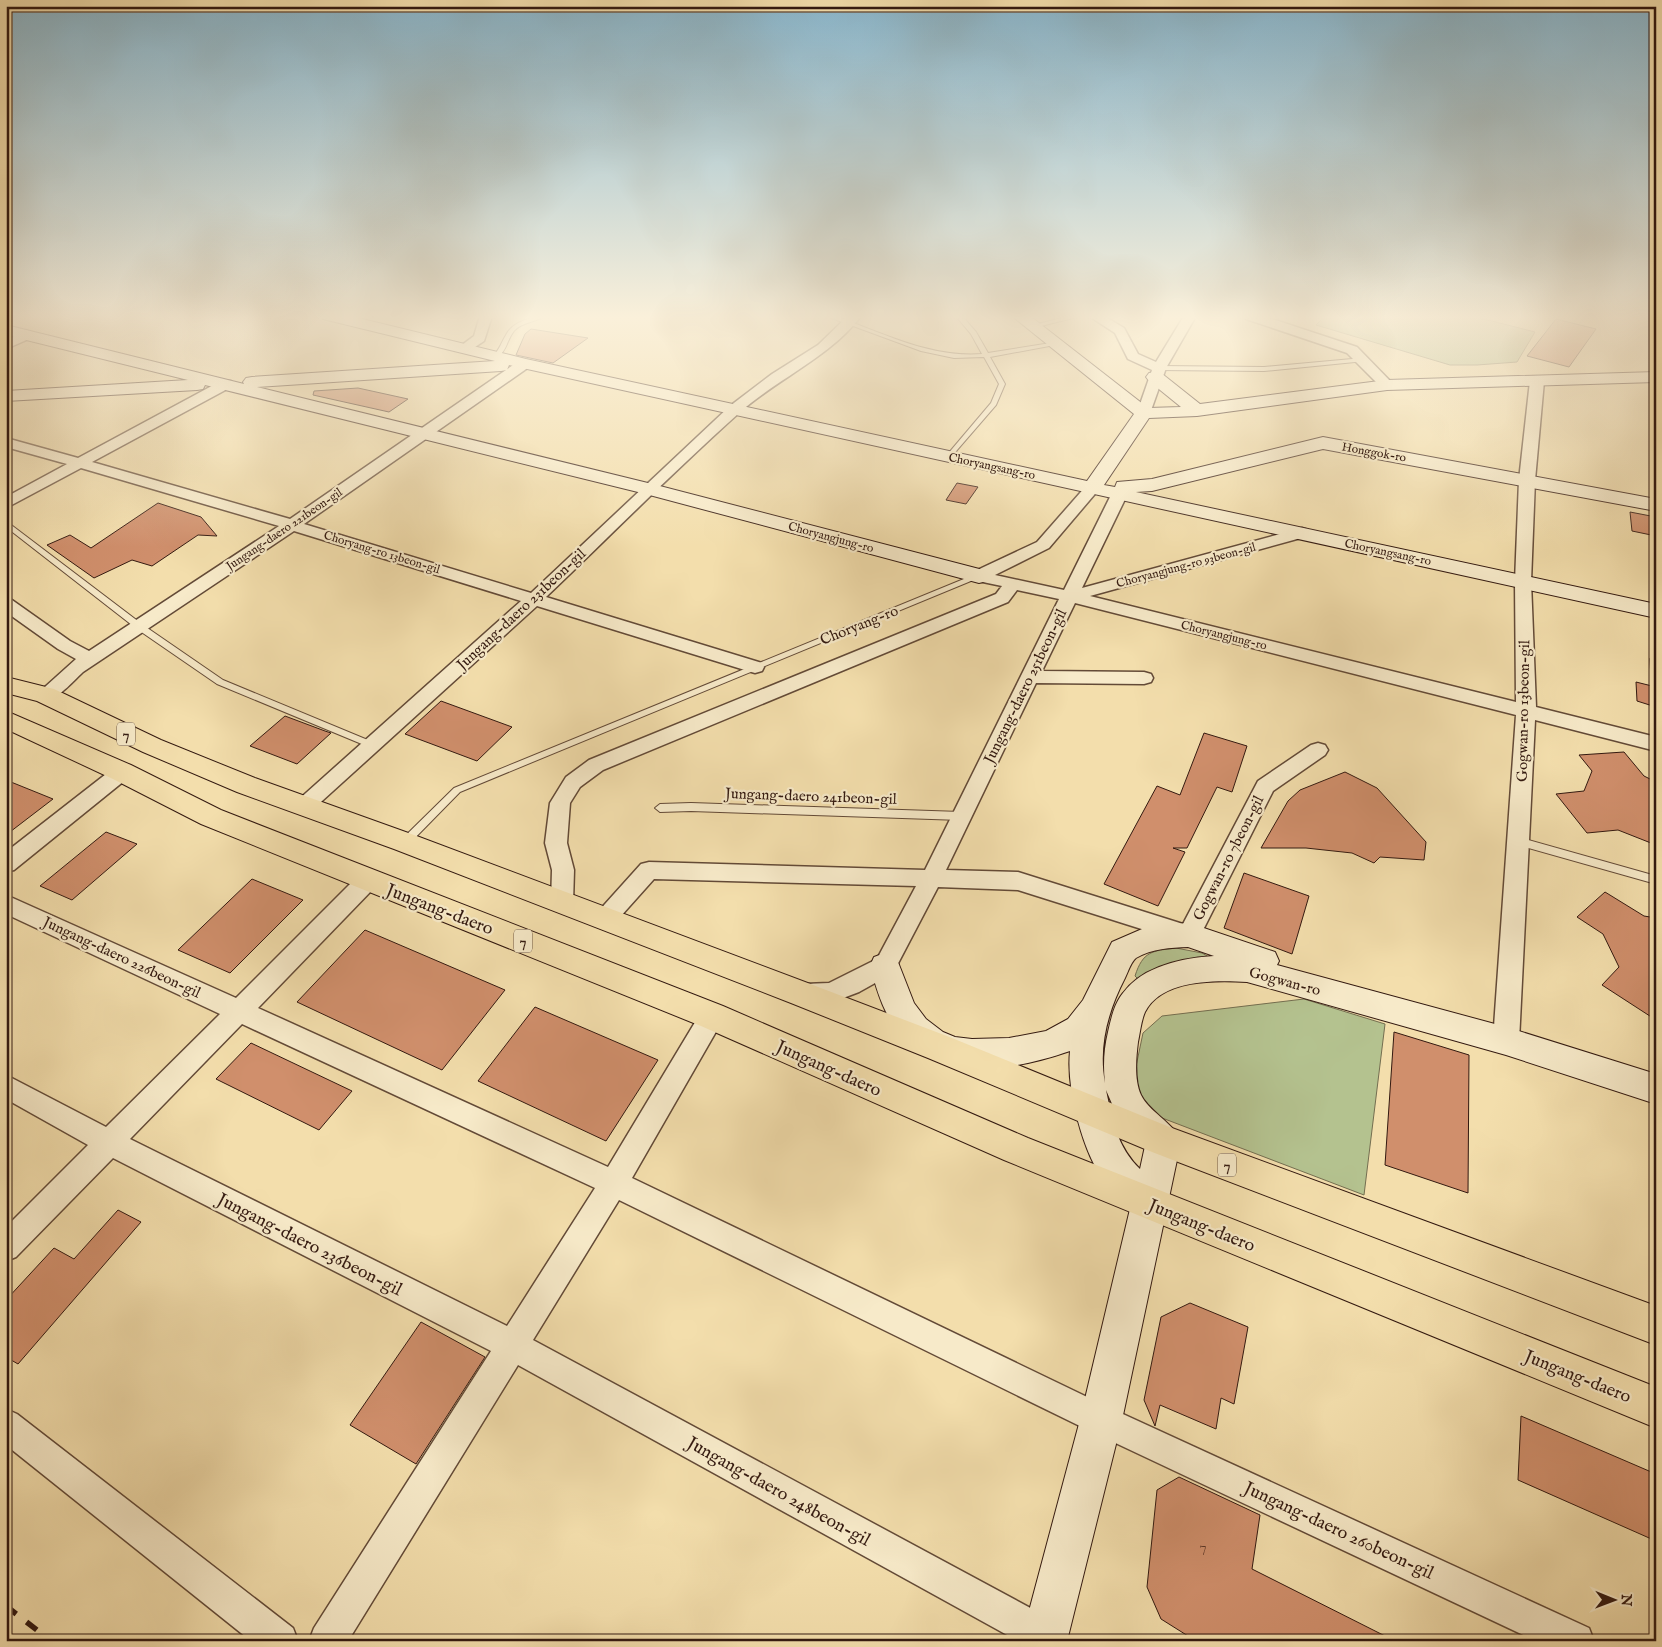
<svg xmlns="http://www.w3.org/2000/svg" width="1662" height="1647" viewBox="0 0 1662 1647" font-family="'IM FELL English',serif">
	<style>
		.green { fill: #b4c28f; stroke: #746e50 }
		.building { fill: #d08f6c; stroke: #331910 }
		.lines { fill: none; stroke-linecap: round; stroke-linejoin: round }
		.lane-casing { stroke: #634a37; stroke-width: 2 }
		.street-casing { stroke: #634a37; stroke-width: 3 }
		.secondary-casing { stroke: #331910; stroke-width: 2 }
		.primary-casing { stroke: #331910; stroke-width: 2 }
		.lane { fill: #f7eac9; fill-rule: evenodd }
		.street { fill: #f7eac9; fill-rule: evenodd }
		.secondary { fill: #f7eac9; fill-rule: evenodd }
		.primary { fill: #f3deac; fill-rule: evenodd }
		.rail { stroke: #331910; stroke-width: 5.5; stroke-dasharray: 13 13; stroke-linecap: butt }
		.labels { text-anchor: middle; stroke-width: 4.5; stroke-linejoin: round; paint-order: stroke }
		.far-street-label { font-size: 12px; fill: #331910; stroke: #f7eac9 }
		.shield { fill: #f7eac9; stroke: #6e5848; stroke-width: 1 }
		.shield-label { font-size: 14px; font-weight: bold; fill: #331910 }
		.street-label { font-size: 15px; fill: #331910; stroke: #f7eac9 }
		.near-number-label { font-size: 15px; fill: #5a3627 }
		.near-street-label { font-size: 18px; fill: #331910; stroke: #f7eac9 }
	</style>
	<rect width="100%" height="100%" fill="#f3deac"/>
	<filter id="stains"><feTurbulence type="fractalNoise" baseFrequency=".004" numOctaves="4"/><feColorMatrix values="0 0 0 0 .2 0 0 0 0 .09 0 0 0 0 .02 0 0 0 .5 -.17"/></filter>
	<radialGradient id="worn" r=".72"><stop offset=".6" stop-color="#630" stop-opacity="0"/><stop offset="1" stop-color="#630" stop-opacity=".3"/></radialGradient>
	<path class="green" d="M1325,316H1472L1535,332L1517,362L1477,365H1450L1316,325Z
		M1176,948L1202,953L1209,957L1138,979L1135,976C1143,951 1152,951 1176,948Z
		M1304,999L1385,1024L1364,1195L1149,1113L1141,1098L1134,1076L1143,1033L1162,1016Z"/>
	<path class="building" d="M1556,319L1596,329L1569,367L1527,356Z
		M531,329L588,338L553,363L516,355L525,334Z
		M358,388L408,399L389,412L313,395L314,391Z
		M957,483L978,487L966,504L946,500Z
		M158,503L201,517L217,536L198,535L152,566L132,560L94,578L47,545L70,535L91,548Z
		M1630,512L1656,517V536L1632,531Z
		M1636,682L1656,687V707L1637,701Z
		M441,701L512,727L477,761L405,734Z
		M285,716L325,731L331,733L297,764L250,746Z
		M1204,733L1247,746L1232,792L1217,787L1187,848H1173L1185,852L1158,906L1104,884L1157,786L1180,795Z
		M1624,752L1644,776L1656,782V845L1618,830L1587,833L1556,794L1584,791L1592,771L1579,755Z
		M1345,772L1377,788L1426,842L1424,860L1380,857L1374,863L1352,853L1306,848H1261L1288,801L1300,790Z
		M6,780L53,799L6,835Z
		M106,832L137,844L72,900L40,886Z
		M1244,873L1309,896L1292,954L1224,928Z
		M252,879L303,900L230,973L178,950Z
		M1605,892L1644,916L1656,918V1020L1602,985L1619,967L1603,934L1577,917Z
		M365,930L505,990L442,1070L297,1002Z
		M535,1007L658,1060L606,1141L478,1081Z
		M1394,1032L1469,1055L1468,1193L1385,1165Z
		M251,1043L352,1091L319,1130L216,1079Z
		M118,1210L141,1222L18,1364L6,1357V1300L54,1248L74,1259Z
		M1190,1303L1248,1327L1234,1404L1221,1398L1216,1429L1160,1405L1155,1426L1144,1400L1161,1317Z
		M421,1322L485,1357L416,1464L350,1425Z
		M1521,1416L1656,1474V1541L1518,1480Z
		M1179,1477L1260,1515L1252,1569L1395,1641H1196L1161,1619L1147,1587L1157,1490Z"/>
	<g class="lines">
		<g class="lane-casing">
			<path id="lane" d="M537,316H546C536,322 521,322 514,331C506,341 508,349 497,358H493V356C500,349 501,343 506,335C512,323 525,320 537,316Z
				M826,316H835C883,333 930,358 982,354L971,334L956,316H962L976,332L988,353L1057,342L1060,344L990,357L1005,384L996,405L951,457H947V455L991,403L999,384L984,357L954,358L921,351Z
				M1069,316H1081L1033,328L1030,326Z
				M1363,358L1365,359V361L1264,371L1159,370L1156,368L1159,366L1264,367Z
				M6,521L143,625L223,680L375,743L377,745L375,747H369L217,684L137,629L6,527Z
				M976,574H982L983,576L460,792L408,845H400L399,842L454,788Z
				M1654,656H1656V684L1652,681L1650,659Z
				M691,803L961,812L966,816L961,820L691,811L660,812L655,808L660,804Z
				M1518,837L1656,876V884L1514,844L1513,841L1514,838Z"/>
		</g>
		<g class="street-casing">
			<path id="street" d="M480,316H492L484,341L469,351H459L458,348L474,336Z
				M848,316H861C829,358 778,378 739,413C673,472 610,536 546,597L762,663L764,667L762,671L755,673L748,671L537,606L311,811L304,814L297,811L294,806L297,801L521,601L294,531L83,672C71,683 55,704 38,699L36,695L76,659L58,649L6,612V599L12,600L70,641L89,651L279,526L81,468L6,508V497L67,464L6,447V438L78,458L221,381H231L233,384L231,387L92,462L290,519L519,361H529L531,364L529,367L304,524L531,593L730,406L772,374L818,345Z
				M1089,316H1104L1124,328L1138,354L1156,362L1184,316H1196L1166,368L1149,416L1144,417L1137,413L1152,370L1128,359L1115,333Z
				M1244,316H1263L1357,347L1394,385L1392,388H1382L1347,353L1246,319Z
				M27,331L31,332L33,335L31,338L6,349V340Z
				M1537,377L1544,381L1535,480L1531,582L1536,707L1656,737V751L1535,720L1519,1041L1515,1049L1506,1052L1497,1049L1493,1041L1516,715L1075,603L1042,671L1144,672L1151,674L1153,678L1151,682L1144,684L1036,683L946,870L1018,872L1183,924L1258,781L1311,745L1318,743L1325,745L1328,750L1325,755L1273,791L1197,942L1189,944L1018,890L938,887L893,973L859,992L830,1003L804,1004L795,1001L792,994L795,987L804,984L829,983L877,959L916,886L654,879L612,926L604,929L596,926L593,920L596,914L641,864L649,862L925,870L1059,599L1017,590L1008,602L603,770L580,787L570,803L567,843L574,870L573,903L570,909L562,912L554,909L551,903L552,870L545,843L550,803L566,777L589,760L996,594L1002,586L973,580L971,576L973,572L1037,542L1087,485H1097L1100,488L1049,548L995,575L1064,590L1112,493L1115,490H1125L1128,493L1082,588L1302,528L1308,530L1310,533L1308,536L1090,596L1516,702L1515,582L1519,480L1530,381Z
				M122,765L129,767L132,772L129,777L14,870L6,872V852L115,767Z
				M367,872L375,875L378,881L375,887L258,1008L608,1167L703,1009L712,1006L721,1009L724,1016L721,1023L632,1178L1112,1409L1589,1628L1594,1641H1536L1090,1431L619,1200L533,1340L1062,1625L1067,1638L1066,1641H1018L518,1365L348,1641H309L314,1628L491,1351L113,1158L16,1257L6,1261V1227L88,1145L6,1099V1075L106,1127L220,1014L6,914V895L236,998L359,875ZM242,1024L595,1188L507,1326L130,1139Z
				M6,1409L17,1414L293,1628L298,1641H251L6,1445Z"/>
		</g>
		<g class="secondary-casing">
			<path id="secondary" d="M321,316H350L526,359L1087,481L1134,414L1012,316H1030L1148,408L1181,407L1149,381L1146,377L1149,373L1155,372L1161,373L1200,404L1387,380L1656,372V382L1387,390L1197,416L1149,418L1104,485L1115,487L1117,482L1152,479L1323,437L1656,499V511L1323,449L1152,491L1136,492L1656,604V618L509,365L507,370L501,371L257,387L656,485L987,571L990,576L987,581L979,583L642,493L205,385L203,389L197,390L6,401V391L188,380L6,335V325L244,384L243,382L246,378L252,377L495,361L323,319Z
				M1189,923L1275,952L1279,961L1277,965L1506,1027L1656,1074V1104L1506,1055L1247,982C1216,980 1162,979 1145,1012C1141,1021 1140,1033 1138,1042C1136,1058 1134,1080 1141,1095C1149,1112 1172,1121 1181,1141L1122,1420L1067,1641H1021L1080,1420L1130,1209C1122,1201 1113,1193 1106,1184C1083,1154 1066,1089 1070,1051C1018,1069 946,1083 904,1038C885,1019 877,991 870,966L874,957L885,953L896,957L914,1003L926,1019L943,1032L955,1037L972,1039L1009,1038L1046,1031L1068,1019L1083,1000L1112,942L1149,926ZM1188,947L1214,956C1182,958 1143,966 1123,993C1114,1004 1111,1019 1108,1032C1104,1049 1103,1065 1105,1083C1098,1046 1108,1011 1125,978C1128,972 1131,962 1136,958C1153,948 1170,948 1188,947ZM1106,1090L1119,1120L1145,1146L1140,1169C1117,1147 1112,1119 1106,1090Z"/>
		</g>
		<g class="primary-casing">
			<path id="primary" d="M6,677L54,689L161,740L255,778L414,835L813,985L952,1038L1172,1128L1656,1306V1345L1152,1152L928,1058L791,1003L394,849L237,792L143,752L37,701L6,693Z
				M6,711L131,765L221,810L723,1006L1028,1138L1656,1387V1428L1004,1160L701,1026L201,824L113,779L6,729Z"/>
		</g>
		<use href="#lane" class="lane"/>
		<use href="#street" class="street"/>
		<use href="#secondary" class="secondary"/>
		<use href="#primary" class="primary"/>
		<path class="rail" d="M6,1606L51,1641"/>
	</g>
	<linearGradient id="sky" x2="0" y2="1"><stop stop-color="#89b7ce"/><stop offset="0.58" stop-color="#faf0da"/><stop offset="1" stop-color="#faf0da" stop-opacity="0"/></linearGradient>
	<rect width="1662" height="547" fill="url(#sky)"/>
	<g class="labels">
		<g class="far-street-label">
			<text transform="translate(1374 452) rotate(10)" y="4">Honggok-ro</text>
			<text transform="translate(992 466) rotate(12)" y="4">Choryangsang-ro</text>
			<text transform="translate(284 529) rotate(-34)" y="4">Jungang-daero 221beon-gil</text>
			<text transform="translate(831 537) rotate(15)" y="4">Choryangjung-ro</text>
			<text transform="translate(382 552) rotate(17)" y="4">Choryang-ro 13beon-gil</text>
			<text transform="translate(1388 552) rotate(12)" y="4">Choryangsang-ro</text>
			<text transform="translate(1186 565) rotate(-15)" y="4">Choryangjung-ro 93beon-gil</text>
			<text transform="translate(1224 635) rotate(14)" y="4">Choryangjung-ro</text>
		</g>
		<g class="shield">
			<rect x="117" y="722.5" width="18" height="23" rx="4"/>
			<rect x="514" y="929.5" width="18" height="23" rx="4"/>
			<rect x="1218" y="1153.5" width="18" height="23" rx="4"/>
		</g>
		<g class="shield-label">
			<text x="126" y="739">7</text>
			<text x="523" y="946">7</text>
			<text x="1227" y="1170">7</text>
		</g>
		<g class="street-label">
			<text transform="translate(521 609) rotate(-43)" y="5">Jungang-daero 231beon-gil</text>
			<text transform="translate(859 625) rotate(-22)" y="5">Choryang-ro</text>
			<text transform="translate(1025 686) rotate(-64)" y="5">Jungang-daero 251beon-gil</text>
			<text transform="translate(1523 711) rotate(-89)" y="5">Gogwan-ro 13beon-gil</text>
			<text transform="translate(811 796) rotate(2)" y="5">Jungang-daero 241beon-gil</text>
			<text transform="translate(1228 858) rotate(-63)" y="5">Gogwan-ro 7beon-gil</text>
			<text transform="translate(122 957) rotate(25)" y="5">Jungang-daero 226beon-gil</text>
			<text transform="translate(1285 981) rotate(15)" y="5">Gogwan-ro</text>
		</g>
		<g class="near-number-label">
			<text x="1203" y="1551">7</text>
		</g>
		<g class="near-street-label">
			<text transform="translate(440 909) rotate(21)" y="6">Jungang-daero</text>
			<text transform="translate(829 1068) rotate(24)" y="6">Jungang-daero</text>
			<text transform="translate(1202 1225) rotate(22)" y="6">Jungang-daero</text>
			<text transform="translate(310 1244) rotate(27)" y="6">Jungang-daero 236beon-gil</text>
			<text transform="translate(1578 1376) rotate(22)" y="6">Jungang-daero</text>
			<text transform="translate(779 1491) rotate(29)" y="6">Jungang-daero 248beon-gil</text>
			<text transform="translate(1339 1530) rotate(25)" y="6">Jungang-daero 260beon-gil</text>
		</g>
	</g>
	<rect width="1662" height="1647" fill="none" stroke="#f3deac" stroke-width="25"/>
	<rect x="8" y="8" width="1647" height="1632" fill="none" stroke="#331910" stroke-width="2.5"/>
	<rect x="12" y="12" width="1637" height="1622" fill="none" stroke="#331910"/>
	<g transform="translate(1614 1600) rotate(91)" stroke="#f7eac9" stroke-width="4" paint-order="stroke">
	<path d="M0-4L9 19L0 12L-9 19Z" fill="#331910"/>
	<text y="-8" font-size="14" font-weight="bold" text-anchor="middle" fill="#331910">N</text>
	</g>
	<rect width="100%" height="100%" filter="url(#stains)"/>
	<rect width="100%" height="100%" fill="url(#worn)"/>
</svg>
